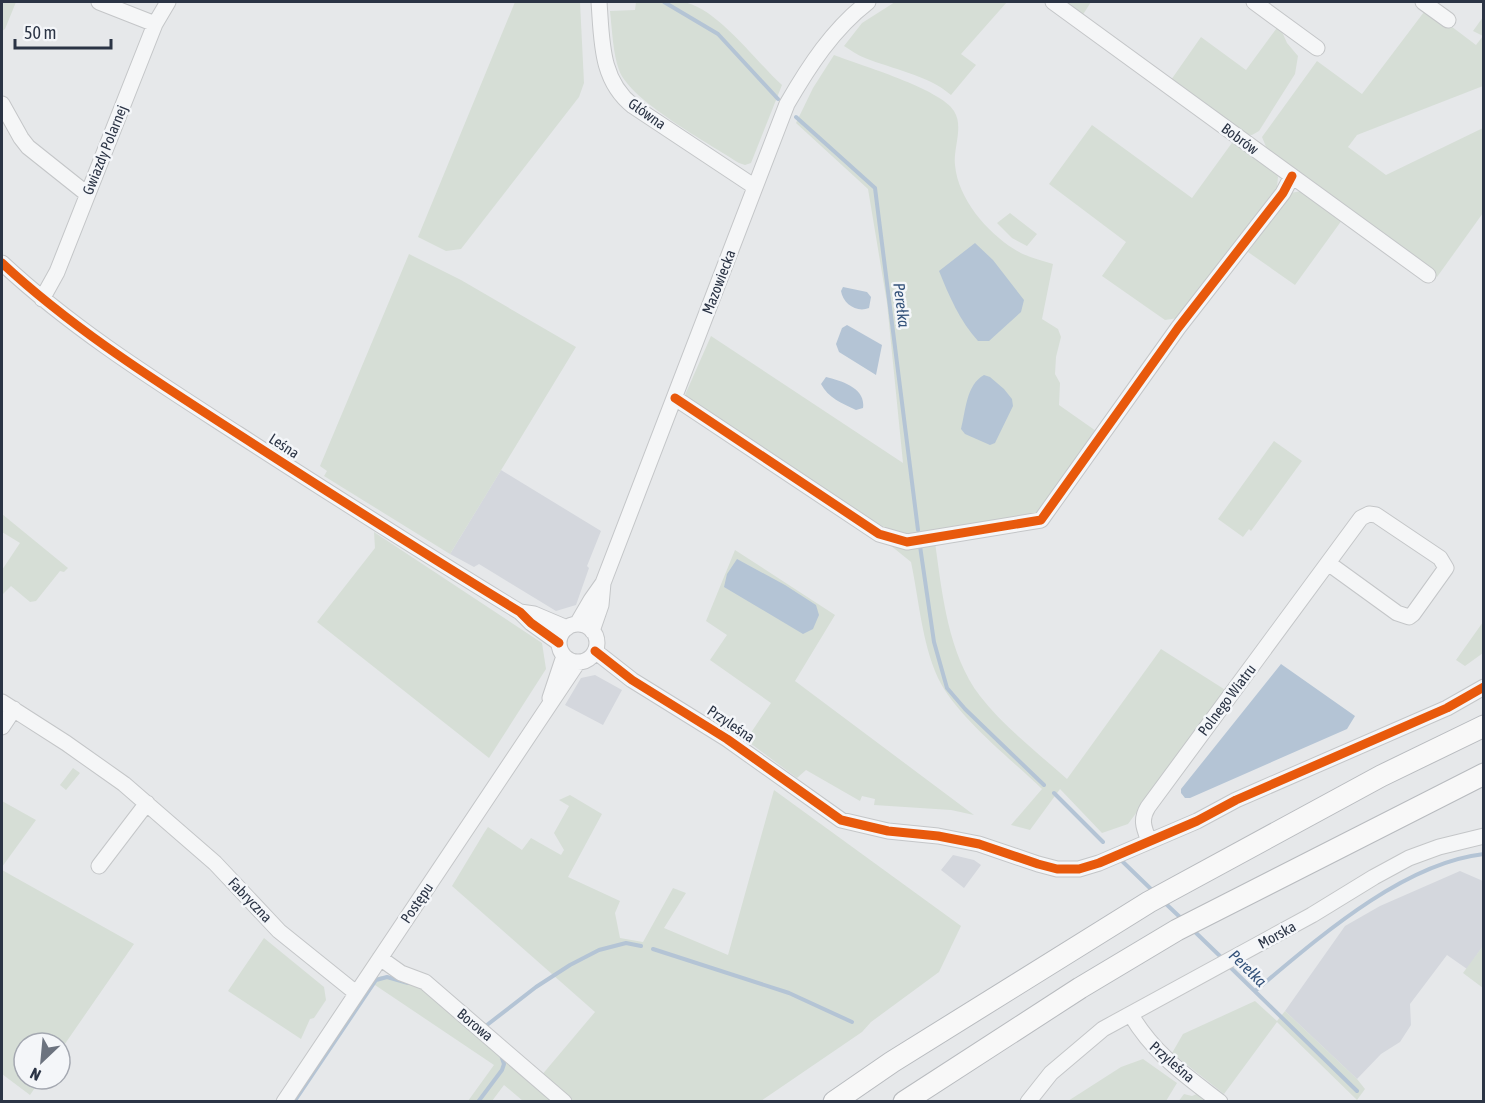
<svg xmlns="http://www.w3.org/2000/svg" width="1485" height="1103" viewBox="0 0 1485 1103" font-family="'Asap Condensed',sans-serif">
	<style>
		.built { fill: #d4d7dd }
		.green { fill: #d6ded6 }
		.water { fill: #b4c4d5 }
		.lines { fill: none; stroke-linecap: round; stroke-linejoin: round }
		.stream { stroke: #b4c4d5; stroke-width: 4 }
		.minor-casing { stroke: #c4c6c8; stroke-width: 17 }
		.highway-casing { stroke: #b8bbbf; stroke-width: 23 }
		.minor { stroke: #f5f6f7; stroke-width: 15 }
		.highway { stroke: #f8f8f8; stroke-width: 21 }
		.cycleway-casing { stroke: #f4f6f9; stroke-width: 13 }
		.cycleway { stroke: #e8590c; stroke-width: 9 }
		.labels { text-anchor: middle; stroke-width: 5; stroke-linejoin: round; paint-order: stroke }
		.street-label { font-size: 15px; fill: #2b3445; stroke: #f4f6f9 }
		.water-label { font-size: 16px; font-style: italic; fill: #34527a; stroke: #f4f6f9 }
	</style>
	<rect width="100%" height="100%" fill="#e6e8ea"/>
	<path class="built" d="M501,470L601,531L587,566L589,568L576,605L556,611L479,564L474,567L450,554Z
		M595,675L622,690L603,725L565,705L581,678Z
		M953,855L974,860L981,865L964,888L941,870Z
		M1460,871L1483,881V946L1467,969L1447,955L1410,1004L1411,1025L1400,1042L1381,1054L1357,1079L1285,1011L1345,926L1380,906Z"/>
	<path class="green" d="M2,2H16L5,29L2,31Z
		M515,2H580L584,83L579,97L461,249L446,251L418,237Z
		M636,2C651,1 667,0 682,2C715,5 757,63 782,85L751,163L745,165L739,163C710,144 630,101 619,70C613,54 612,29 610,11L635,10Z
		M895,2H1007L961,54L976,65L951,95C928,75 892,69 865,58C857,55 851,50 844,46L862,23Z
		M1063,2H1091L1082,16Z
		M1427,8L1476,45L1483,36L1473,31L1483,17V86L1357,135L1348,147L1386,175L1483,128V213L1437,277L1269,154L1262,137L1317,61L1362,94Z
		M1279,25L1287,43L1298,56L1295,74L1259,131L1252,135L1243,134L1171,80L1201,37L1246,70Z
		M834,55C860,65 941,89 954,111C964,127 953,148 955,165C958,199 987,232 1014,249C1026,257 1040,260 1053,264L1042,319L1058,329L1061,337L1056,357L1055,374L1060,383L1059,405L1096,431L1039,512L1025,518L913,537L880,530L689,401L685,395L711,336L903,463L887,303L868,189L796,123L813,88Z
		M1092,125L1192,198L1234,140L1274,170L1278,177L1277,187L1178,318L1165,320L1102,276L1126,242L1049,184Z
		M1302,191L1342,220L1295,285L1248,252L1290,193Z
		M1010,213L1037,234L1027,246L1012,238L997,223Z
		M409,254L461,280L576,347L450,554L324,476L327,471L320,466Z
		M1274,441L1302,461L1251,531L1249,529L1243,537L1218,519Z
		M2,514L68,568L64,572L60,571L36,601L30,602L11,586L2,595V570L20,543L2,532Z
		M374,532L542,643L546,669L489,758L317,622L375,548Z
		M935,542C942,593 948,654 980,696C1004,727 1038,753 1067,779L1161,649L1227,691L1128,824L1102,833L1060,789L1030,830L1011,825L1042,789C1011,759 956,716 938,678C922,643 919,600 911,562L890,545Z
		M735,550L835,615L795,681L974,815L951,810L874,805L875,799L862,796L860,801L806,770L797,778L746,740L771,703L710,660L727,635L706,621Z
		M1483,622V653L1465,666L1456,660Z
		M73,768L80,773L66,790L60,785Z
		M774,790L961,926L939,972L871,1022L862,1032L761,1101H572L541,1076L595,1012L452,886L484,833L488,827L522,850L531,838L561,855L564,850L554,833L569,806L559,800L570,795L602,814L568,877L620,901L615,913L620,938L643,942L673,888L686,893L664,928L728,955Z
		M2,801L36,820L2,867Z
		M2,870L134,944L60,1051V1043H24V1079H41L30,1095L2,1074Z
		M264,938L324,987L326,1000L314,1018L310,1019L301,1039L228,991Z
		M1483,946V988L1463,973Z
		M382,976L419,984L558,1101H523L504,1085L492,1101H468L494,1065L372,983L375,978Z
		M1255,1001L1277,1021L1285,1011L1357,1079L1365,1089L1357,1100L1277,1022L1224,1094L1172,1053L1183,1034Z
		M1143,1059L1177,1083L1166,1101H1068L1121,1067Z
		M1199,1093L1210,1102H1178L1184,1094L1192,1096Z"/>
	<path class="water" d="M975,243L993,260L1024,300L1021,312L989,341H978C960,321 949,296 939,271Z
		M843,287L867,292L871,297L869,308C857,313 843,304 841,291Z
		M847,325L882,345L876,375L839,352L836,344L842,328Z
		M984,375L990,377L1004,389L1012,399L1013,406L995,443L990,445L965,434L961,429C966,410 966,385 984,375Z
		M826,377C842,381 866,388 863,408L856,410C842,403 828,398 821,384Z
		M737,559L785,585L816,605L819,615L813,629L803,634L724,587L727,574Z
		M1281,664L1355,716L1347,729L1190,798H1185L1181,793V789Z"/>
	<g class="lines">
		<path class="stream" d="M664,2L718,34L778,99
			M796,117L875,188L918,530
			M920,546L934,642L947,688L965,709L1044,785
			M1054,793L1103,842
			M1123,862L1153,891
			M1165,903L1183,920
			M1193,930L1222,958
			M653,949L789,993L852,1022
			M1229,966L1357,1091
			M1255,991C1316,940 1402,863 1484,854
			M487,1025L536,987L570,965L599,950L626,943L641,946
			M294,1102L376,980L387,977L408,983
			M478,1102L502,1070L504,1064L501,1055"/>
		<g class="minor-casing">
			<path id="minor" d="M99,2L155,24
				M599,2C602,40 600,80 633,106L755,187
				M1053,2L1428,275
				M1254,2L1317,48
				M1423,2L1448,20
				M2,104L21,138L28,147L87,194
				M2,263C74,330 156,381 238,434C331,494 425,554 520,612L531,623L559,643
				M42,299L57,272L155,24L168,2
				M675,398L879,534L907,542L1041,520L1178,328L1283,193L1292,176
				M520,612L534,614L567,628
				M577,624L591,600L603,583
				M559 643a19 19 0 1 1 38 0a19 19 0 1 1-38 0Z
				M592,631L601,605L603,583L787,104C809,66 833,29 868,2
				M595,651L632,680L727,739L841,820L888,831L938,836L979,844L1038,864L1057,869H1079L1099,863L1197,821L1236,800L1447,708L1484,687
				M550,698L564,656
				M2,702L66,743L124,784L215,863L279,931L356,993
				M2,727L14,709
				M1149,841C1144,828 1140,820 1148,807L1361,518L1369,514L1376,515L1440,558L1446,568L1413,614L1409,617L1397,613L1328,563
				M99,866L147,803
				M380,958L401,973L425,982L564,1102
				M1131,1015C1154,1054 1185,1075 1220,1102
				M284,1102L578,662
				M1028,1102L1051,1073L1103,1029L1312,915L1374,877L1409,858L1439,847L1484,836"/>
		</g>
		<g class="highway-casing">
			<path id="highway" d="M834,1102L892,1062L1149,902L1381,776L1484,726
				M904,1102L1080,988L1177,930L1484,774"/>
		</g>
		<use href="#minor" class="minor"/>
		<use href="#highway" class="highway"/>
		<g class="cycleway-casing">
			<path id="cycleway" d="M2,263C74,330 156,381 238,434C331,494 425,554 520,612L531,623L559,643
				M675,398L879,534L907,542L1041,520L1178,328L1283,193L1292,176
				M595,651L632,680L727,739L841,820L888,831L938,836L979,844L1038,864L1057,869H1079L1099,863L1197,821L1236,800L1447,708L1484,687"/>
		</g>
		<use href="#cycleway" class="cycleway"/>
	</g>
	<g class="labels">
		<g class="street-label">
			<text transform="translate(647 114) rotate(35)" y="5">Główna</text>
			<text transform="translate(1240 139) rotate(36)" y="5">Bobrów</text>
			<text transform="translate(105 150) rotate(-68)" y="5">Gwiazdy Polarnej</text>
			<text transform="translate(719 282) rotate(-69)" y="5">Mazowiecka</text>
			<text transform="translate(284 446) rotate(33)" y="5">Leśna</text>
			<text transform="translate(1227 700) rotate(-53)" y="5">Polnego Wiatru</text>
			<text transform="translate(731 724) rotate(34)" y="5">Przyleśna</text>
			<text transform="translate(250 900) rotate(46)" y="5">Fabryczna</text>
			<text transform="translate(417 903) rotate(-56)" y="5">Postępu</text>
			<text transform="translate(1277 935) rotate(-29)" y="5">Morska</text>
			<text transform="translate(475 1025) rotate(40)" y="5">Borowa</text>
			<text transform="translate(1172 1062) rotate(41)" y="5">Przyleśna</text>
		</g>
		<g class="water-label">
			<text transform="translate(902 305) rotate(83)" y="6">Perełka</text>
			<text transform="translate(1248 968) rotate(44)" y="6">Perełka</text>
		</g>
	</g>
	<rect width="1485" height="1103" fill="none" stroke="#2b3445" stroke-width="6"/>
	<g transform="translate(42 1061) rotate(206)"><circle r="28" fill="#f4f6f9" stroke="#a4a8b1" stroke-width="1.5"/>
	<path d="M0-4.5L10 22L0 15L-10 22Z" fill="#6c737f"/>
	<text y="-9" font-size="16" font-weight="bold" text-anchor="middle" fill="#2b3445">N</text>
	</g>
	<path d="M15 39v9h96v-9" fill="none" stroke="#2b3445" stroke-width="3"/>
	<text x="24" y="39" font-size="18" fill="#2b3445" stroke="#f4f6f9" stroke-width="4.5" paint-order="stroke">50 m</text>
</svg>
